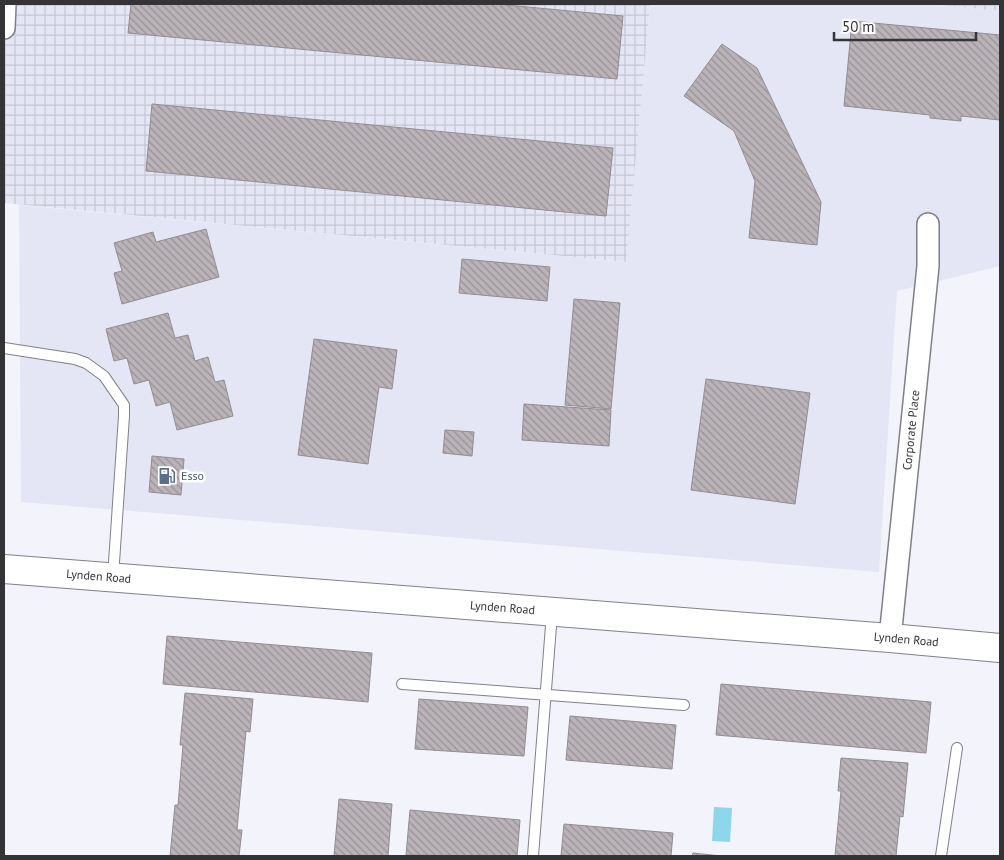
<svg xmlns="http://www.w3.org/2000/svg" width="1004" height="860" viewBox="0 0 1004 860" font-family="'PT Sans',sans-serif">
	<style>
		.built { fill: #e4e6f5 }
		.industrial { fill: url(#industrial-grid) }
		.water { fill: #8dd7ec }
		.building { fill: url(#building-back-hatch); stroke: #938c91 }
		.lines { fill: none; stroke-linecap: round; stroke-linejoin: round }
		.lane-casing { stroke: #808087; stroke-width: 12 }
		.street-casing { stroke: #808087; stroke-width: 24 }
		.secondary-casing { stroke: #808087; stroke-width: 30 }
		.lane { stroke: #fff; stroke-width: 10 }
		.street { stroke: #fff; stroke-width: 21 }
		.secondary { stroke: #fff; stroke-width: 28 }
		.labels { text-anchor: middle; stroke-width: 5; stroke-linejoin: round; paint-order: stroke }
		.street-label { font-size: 12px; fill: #343437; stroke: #fff }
		.service-label { font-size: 12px; fill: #4e5e75; stroke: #fff; text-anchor: start }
	</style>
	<defs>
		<pattern id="industrial-grid" width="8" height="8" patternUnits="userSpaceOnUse" patternTransform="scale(1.25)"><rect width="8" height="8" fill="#e4e6f5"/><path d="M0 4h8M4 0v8" fill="none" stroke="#c4c6d3"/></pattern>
		<pattern id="building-back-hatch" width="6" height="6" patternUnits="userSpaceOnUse" patternTransform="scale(1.25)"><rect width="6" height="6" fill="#bab3b8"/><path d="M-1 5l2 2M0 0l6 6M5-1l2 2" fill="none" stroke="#989296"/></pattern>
	</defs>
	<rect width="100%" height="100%" fill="#f2f3fb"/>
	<path class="built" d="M650,4H931L1000,11V266L897,291L879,572L21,502L19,205L625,262Z"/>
	<path class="industrial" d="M4,4H650L626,262L4,203Z
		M931,4H1000V11Z"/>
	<path class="water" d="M714,807L732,808L730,842L712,841Z"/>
	<path class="building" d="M131,4H496L623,16L617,79L128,33Z
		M852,21L1000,35V120L961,116V121L930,118V115L844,106Z
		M722,44L757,68L821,202L817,245L749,238L755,181L734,131L684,96Z
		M152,104L613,148L606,216L146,171Z
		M206,229L219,277L122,304L114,273L122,271L114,243L153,232L156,242Z
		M462,259L550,267L547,301L459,293Z
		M574,299L620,303L611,409L565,405Z
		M168,313L175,338L188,335L195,361L208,357L215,382L224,380L233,416L177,430L170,402L156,406L149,380L134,384L127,358L114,361L106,329Z
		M314,339L397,350L392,389L379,387L368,464L298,455Z
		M706,379L810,393L795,504L691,490Z
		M524,404L611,410L609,446L522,440Z
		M445,430L474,432L472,456L443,453Z
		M152,456L184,459L181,495L149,492Z
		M167,636L372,653L368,702L163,684Z
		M721,684L931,702L926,753L716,735Z
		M185,693L253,699L250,732L246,731L237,830H242L239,856H170L175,805H178L183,745H180Z
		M419,699L528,707L524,756L415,749Z
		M570,716L676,725L672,769L566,760Z
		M841,758L908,763L903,817L900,816L896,856H835L841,791H838Z
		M339,799L392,804L388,856H334Z
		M410,810L520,820L517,856L406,855Z
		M564,824L673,833L671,856H561Z
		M693,853L721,856H692Z"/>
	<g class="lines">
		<g class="lane-casing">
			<path id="lane" d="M4,348L75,359L86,363L104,376L124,405V416L113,577
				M402,684L684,705
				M533,856L552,613
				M941,856L957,748"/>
		</g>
		<g class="street-casing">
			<g id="street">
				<path d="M4,28L5,4"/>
				<path id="s1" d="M890,638L928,266V224"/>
			</g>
		</g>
		<g class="secondary-casing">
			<g id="secondary">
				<path id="s2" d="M4,569L890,638L1000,648"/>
			</g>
		</g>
		<use href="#lane" class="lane"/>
		<use href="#street" class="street"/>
		<use href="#secondary" class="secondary"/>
	</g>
	<defs>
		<g id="fuel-bare" transform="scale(1.35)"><path d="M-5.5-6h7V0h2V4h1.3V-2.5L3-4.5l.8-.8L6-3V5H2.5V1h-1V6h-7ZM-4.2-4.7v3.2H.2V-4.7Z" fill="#5c6f8a" stroke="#fff" stroke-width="2.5" paint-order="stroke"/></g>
	</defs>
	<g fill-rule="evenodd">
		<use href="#fuel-bare" x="167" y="476"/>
	</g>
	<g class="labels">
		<g class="street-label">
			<text dy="4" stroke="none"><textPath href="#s1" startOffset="209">Corporate Place</textPath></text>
			<text dy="4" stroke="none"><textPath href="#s2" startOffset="95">Lynden Road</textPath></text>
			<text dy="4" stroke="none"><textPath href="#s2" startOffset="500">Lynden Road</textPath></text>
			<text dy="4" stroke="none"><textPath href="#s2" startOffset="905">Lynden Road</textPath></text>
		</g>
		<g class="service-label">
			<text x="181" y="480">Esso</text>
		</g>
	</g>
	<rect width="1004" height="860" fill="none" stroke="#343437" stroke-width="10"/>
	<path d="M834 32v8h142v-8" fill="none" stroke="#343437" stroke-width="2.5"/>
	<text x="842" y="32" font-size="15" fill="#343437" stroke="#ffffff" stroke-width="4" paint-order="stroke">50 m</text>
</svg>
